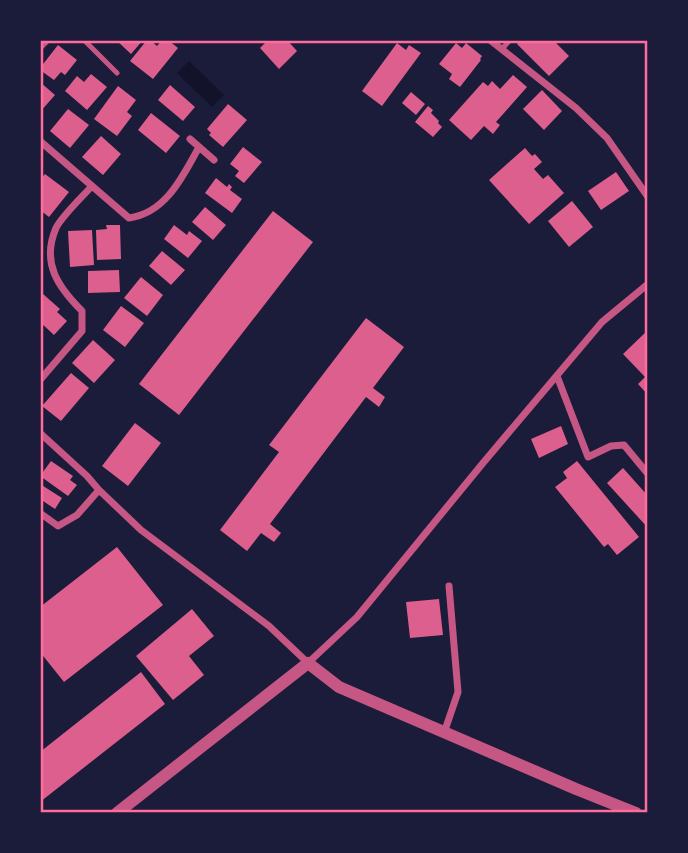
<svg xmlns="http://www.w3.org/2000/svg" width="688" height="853" viewBox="0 0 688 853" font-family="Georgia,serif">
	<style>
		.water { fill: #12122b }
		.building { fill: #dd5f8e }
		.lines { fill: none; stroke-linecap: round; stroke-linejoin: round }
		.service { stroke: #c65784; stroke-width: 5 }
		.minor { stroke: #c65784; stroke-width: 7 }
		.tertiary { stroke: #c65784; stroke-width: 12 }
		.neatline { fill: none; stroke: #ff6b9d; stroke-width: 2.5 }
	</style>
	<rect width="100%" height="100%" fill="#1b1b3a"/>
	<path class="water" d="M189,61L224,95L212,107L177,73Z"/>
	<path class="building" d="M116,40H143L131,54Z
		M147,40H150L157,46L162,40H168L178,48L153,79L130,61Z
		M268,40L273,42L287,40L297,51L279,69L260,48Z
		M521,40H553L569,56L549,76L517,44Z
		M397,43L406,50L409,45L421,53L382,106L362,91Z
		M456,43L462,48L466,43L482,56L480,59L481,60L460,87L449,79L452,74L439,64Z
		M58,45L77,60L65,75L61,72L54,80L40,70V68Z
		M91,74L107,87L87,110L65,91L77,76L84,82Z
		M513,75L527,87L496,122L500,125L493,134L484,126L471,140L449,120L483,82L488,86L492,81L500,89Z
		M40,82L55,95L40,112Z
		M170,85L195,107L183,121L158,100Z
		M118,86L136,100L127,112L132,116L117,136L94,119Z
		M542,90L562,111L544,130L523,109Z
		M411,92L425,104L416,115L402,103Z
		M228,104L247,120L223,147L209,135L211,133L207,129Z
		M428,106L433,110L431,113L439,121L438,123L442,127L433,137L415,122Z
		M68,109L89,125L70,148L50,131Z
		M151,113L180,136L166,153L138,130Z
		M101,136L121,154L103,175L82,157Z
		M243,147L262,162L244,183L235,176L239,171L230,164Z
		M525,148L532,156L535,154L542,162L534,169L543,179L548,175L564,193L529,224L489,180Z
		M616,172L629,191L601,210L588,191Z
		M45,174L69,192L49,217L40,210V180Z
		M216,178L227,187L229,184L232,187L230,190L242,199L232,213L205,193Z
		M572,201L593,227L569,247L548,221Z
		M205,207L226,225L213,240L192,222Z
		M273,211L313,242L179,415L139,384Z
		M106,225H120L121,259L97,260L96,230L107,229Z
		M174,225L187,235L189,231L202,241L188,258L164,239Z
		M92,230L94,265L70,267L68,231Z
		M162,251L185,270L171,285L149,266Z
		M119,270L120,292L88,293V271Z
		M141,277L163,295L147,316L124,298Z
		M43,294L60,309L57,312L67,321L54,335L40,322V297Z
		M121,306L144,323L125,347L103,330Z
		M366,318L404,347L373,388L385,397L379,407L366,397L270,524L281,533L274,542L261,533L247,551L220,530L279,452L269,445Z
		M648,330V395L638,384L645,377L623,354Z
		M93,340L115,360L94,383L72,363Z
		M71,373L89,388L61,421L42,406Z
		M135,423L161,443L128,486L102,466Z
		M561,426L568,444L539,458L531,439Z
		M51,461L73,476L70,480L77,485L68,496L40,476Z
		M577,461L639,537L617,555L608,544L604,547L555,487L567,478L563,472Z
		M623,468L648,496V528L607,483Z
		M40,484L62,498L55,509L40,499Z
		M117,547L163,605L64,682L40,652V607Z
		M439,599L443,635L410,638L406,602Z
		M192,609L214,636L189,656L204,675L173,700L136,656Z
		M141,672L165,704L40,802V752Z"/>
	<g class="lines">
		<path class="service" d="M84,40L117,73
			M502,49L510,40"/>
		<path class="minor" d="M490,40L576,108L607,138L648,197
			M40,47L47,40
			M190,139L214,160
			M40,141L129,218C166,213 183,176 199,147
			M557,376L588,457L611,446L624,445L648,474
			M40,380L82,331V311C58,287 41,263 56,228C62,216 82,197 92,186
			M40,433L87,476L99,490L141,530L269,626L308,663L357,617L483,463L602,322L648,284
			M40,513L58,526L77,515L99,490
			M444,733L458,692L449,586"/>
		<path class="tertiary" d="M117,813L308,663L339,687L576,789L636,813"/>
	</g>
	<rect width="688" height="853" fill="none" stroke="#1b1b3a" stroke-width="84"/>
	<rect x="42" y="42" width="604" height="769" class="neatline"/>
</svg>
